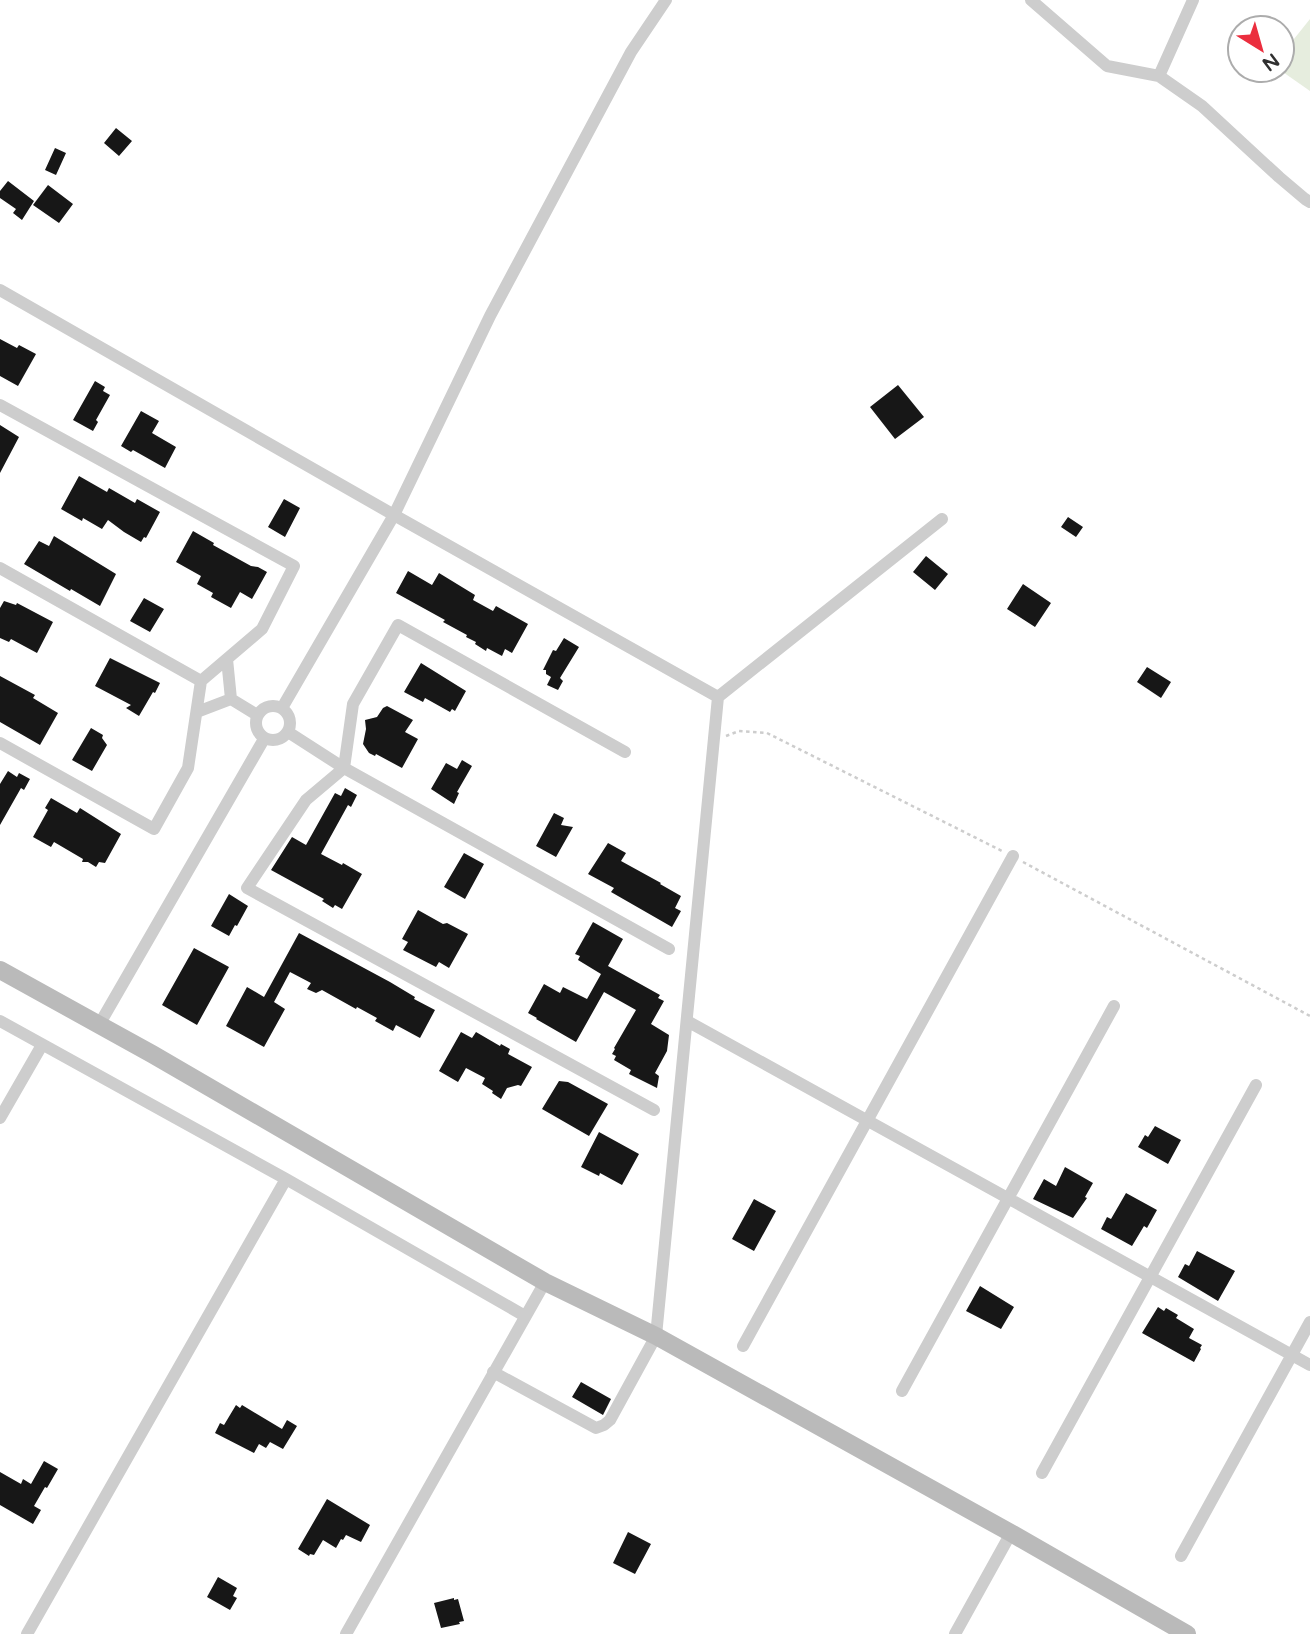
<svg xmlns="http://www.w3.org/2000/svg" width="1310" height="1634" viewBox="0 0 1310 1634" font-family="'Varela Round',sans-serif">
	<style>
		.green { fill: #e6edde }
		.building { fill: #171717 }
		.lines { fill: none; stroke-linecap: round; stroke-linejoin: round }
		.path { stroke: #cdcdcd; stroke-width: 2.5; stroke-dasharray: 3.5 3.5; stroke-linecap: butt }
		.street { stroke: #cdcdcd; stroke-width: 12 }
		.secondary { stroke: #bababa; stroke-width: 18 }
	</style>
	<rect width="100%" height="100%" fill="#fff"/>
	<path class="green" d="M1310,19V91L1280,70H1282V54Z"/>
	<path class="building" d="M116,128L132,141L119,156L104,143Z
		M55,148L66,153L56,175L45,170Z
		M8,181L34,201L22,220L13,213L16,209L0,198V191Z
		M48,185L73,204L59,223L33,205Z
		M0,339L17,348L19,345L36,354L18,386L0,376Z
		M95,381L105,387L103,391L110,395L96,420L98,422L93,431L73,420Z
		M898,385L924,417L895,439L870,407Z
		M141,411L159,421L152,433L176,447L165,468L133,450L131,452L121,446Z
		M0,425L19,437L0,473Z
		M79,476L107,492L109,488L135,503L137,499L160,512L146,538L144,537L141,542L124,532L108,520L102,529L83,518L82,521L61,509Z
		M284,499L300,508L285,537L268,527Z
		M1068,517L1083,527L1076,537L1061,527Z
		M193,531L214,543L213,545L251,566L258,567L267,572L252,599L240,592L231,608L211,597L213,593L197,584L201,576L176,562Z
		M54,536L116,574L100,606L71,589L70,591L24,564L39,541L49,546Z
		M926,556L948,574L935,590L913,572Z
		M408,571L432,585L439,573L475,595L473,600L493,611L496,606L528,624L512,653L505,649L502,656L487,648L486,651L475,644L476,642L466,637L467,635L443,622L445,620L396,593Z
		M1023,584L1051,603L1035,627L1007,609Z
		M144,598L164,609L150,632L130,621Z
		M4,601L16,605L17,603L53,622L37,653L11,639L9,642L0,638V608Z
		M564,638L579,647L560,678L563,681L558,690L547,685L551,677L546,674V670H543L553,650L556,651Z
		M110,658L160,683L155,693L153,692L139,716L126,708L131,705L95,686Z
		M421,663L466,691L455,711L452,709L450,712L425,698L423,702L404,692Z
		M1147,667L1171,682L1161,698L1137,682Z
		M0,676L35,695L33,698L58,713L40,745L0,722Z
		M387,706L413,720L405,732L418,739L402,768L376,754L375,756L369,753L363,744L366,729L365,720L377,717L383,708Z
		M91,728L103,735L102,738L107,745L92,771L72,760Z
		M462,760L472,766L457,792L459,793L454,804L431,789L446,763L457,769Z
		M8,771L17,777L19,773L30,779L24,790L21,788L0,825V784Z
		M345,788L357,795L351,807L348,805L321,854L342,865L343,863L362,874L342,909L335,905L333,908L322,901L324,899L271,870L292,837L306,845L335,793L341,796Z
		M51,798L77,813L80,808L121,834L105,863L99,862L96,867L88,862H82L83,859L54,842L51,847L33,837L48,810L45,808Z
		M554,813L564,818L561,825L573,827L556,857L536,846Z
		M608,843L626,853L621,861L661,883L660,884L681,896L675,908L681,911L672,927L611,892L614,888L588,874Z
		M464,853L484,864L465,899L444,887Z
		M229,894L248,906L237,926L235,925L229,936L211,926Z
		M418,910L443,924L447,923L468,934L449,968L439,962L436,967L403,950L408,942L402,939Z
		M593,922L623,939L608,966L660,995L658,998L664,1001L651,1024L669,1035L667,1051L655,1073L659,1076L657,1088L629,1074L631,1070L614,1060L616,1056L612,1054L615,1049L614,1048L636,1010L604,992L576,1042L536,1019L537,1018L528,1013L544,984L560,993L563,987L587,999L601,974L578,960L580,956L575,954Z
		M299,933L390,982L415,997L414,999L435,1010L420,1038L396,1025L393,1031L375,1021L377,1018L357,1007L356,1009L322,990L316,993L307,989L311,983L290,972L274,1002L285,1009L264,1047L226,1026L247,987L264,997Z
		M194,948L229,967L197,1025L162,1005Z
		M461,1032L472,1038L476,1032L500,1046L501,1044L510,1049L508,1054L532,1067L521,1086L518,1085L507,1088L501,1099L492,1093L493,1091L482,1084L485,1078L466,1068L458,1082L439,1071Z
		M559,1081L568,1082L608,1104L589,1136L542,1109Z
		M1155,1126L1181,1140L1168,1164L1138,1147L1145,1135L1148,1137Z
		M599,1132L639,1154L622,1185L600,1173L599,1176L581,1167Z
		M1065,1167L1093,1183L1085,1197L1087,1198L1073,1218L1033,1199L1044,1179L1056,1186Z
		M1126,1193L1157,1210L1147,1228L1144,1226L1132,1246L1101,1229L1107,1217L1111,1219Z
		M754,1199L776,1211L754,1251L732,1239Z
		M1197,1251L1235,1271L1218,1301L1178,1277L1185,1264L1189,1266Z
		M980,1286L1014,1307L1001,1329L966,1311Z
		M1158,1307L1164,1311L1166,1308L1178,1315L1176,1318L1194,1329L1189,1338L1202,1345L1200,1348L1201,1349L1194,1362L1142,1333Z
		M581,1382L611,1399L603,1415L572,1397Z
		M236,1405L240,1408L242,1405L282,1429L287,1420L297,1426L283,1449L270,1442L266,1448L259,1444L254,1453L215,1433L220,1423L224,1425Z
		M44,1461L58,1469L47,1488L45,1487L34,1506L41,1510L33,1524L0,1505V1472L21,1484L23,1479L31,1484Z
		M327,1499L370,1525L361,1542L346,1535L343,1540L341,1539L336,1548L323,1540L314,1555L310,1554L309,1556L298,1549Z
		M628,1532L651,1544L635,1574L613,1563Z
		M218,1577L237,1588L233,1596L237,1598L230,1610L207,1597Z
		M454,1598V1600L458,1599L464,1621L459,1622L460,1624L441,1628L434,1603Z"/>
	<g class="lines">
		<path class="path" d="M726,736L739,731L767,733L1002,851
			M1023,862L1310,1016"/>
		<path class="street" d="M1031,0L1107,66L1159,76L1202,106L1279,177L1305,199L1310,202
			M1159,76L1193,0
			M0,290L394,515L718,697
			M0,405L294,566L262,629L201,681L188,768L154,829L0,743
			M0,568L201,681
			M227,659L231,699
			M231,699L257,715
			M256 723a17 17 0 1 1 34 0a17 17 0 1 1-34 0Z
			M282,708L394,515L490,316L631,52L666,0
			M197,712L231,699
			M288,732L344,768L669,949
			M625,752L398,625L353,704L344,768L306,800L247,888L654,1110
			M0,1021L286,1179L525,1316
			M687,1021L1310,1365
			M99,1025L264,739
			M0,1118L42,1045
			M743,1346L1013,856
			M493,1372L596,1428L604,1425L610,1420L656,1336L718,697L942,519
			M902,1391L1114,1006
			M1042,1473L1256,1085
			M1181,1556L1310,1322
			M27,1634L286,1179
			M346,1634L545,1282
			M955,1634L1011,1533"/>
		<path class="secondary" d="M0,970L152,1054L545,1282L656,1336L1011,1533L1187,1634"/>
	</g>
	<g transform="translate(1261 49) rotate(143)"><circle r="33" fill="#ffffff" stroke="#acacac" stroke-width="2"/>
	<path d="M0-5L12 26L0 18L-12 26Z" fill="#eb2e3e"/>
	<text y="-10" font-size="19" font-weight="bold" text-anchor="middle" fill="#303030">N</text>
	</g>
</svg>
